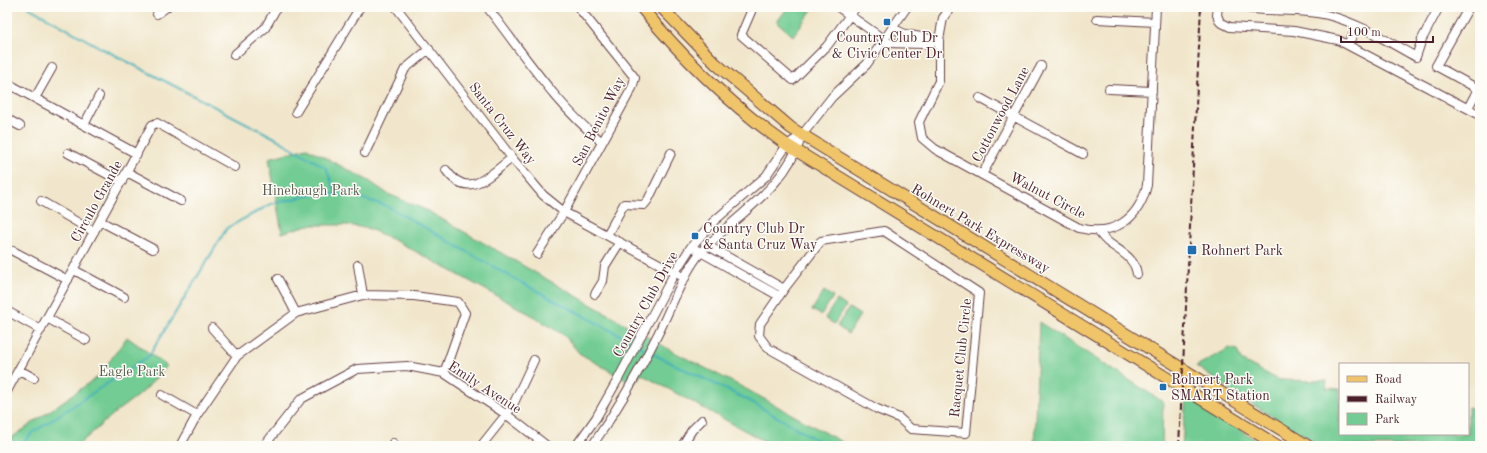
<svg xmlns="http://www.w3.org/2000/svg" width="1487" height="453" viewBox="0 0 1487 453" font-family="'Old Standard TT',serif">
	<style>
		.green { fill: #72cc93; stroke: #5e765f }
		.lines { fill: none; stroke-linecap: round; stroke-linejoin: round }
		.stream { stroke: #41b1bb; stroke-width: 2 }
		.minor-casing { stroke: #633d43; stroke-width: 10 }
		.major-casing { stroke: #633d43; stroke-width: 13 }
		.minor { stroke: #fff; stroke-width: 8 }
		.major { stroke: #f0c469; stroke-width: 11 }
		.rail { stroke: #4a1f2b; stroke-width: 2; stroke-dasharray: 6 3; stroke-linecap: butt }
		.poi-dot { fill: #1f6fb2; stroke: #fdfcf7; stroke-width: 1.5 }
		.labels { text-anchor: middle; stroke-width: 3; stroke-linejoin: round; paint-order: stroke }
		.poi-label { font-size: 14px; fill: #4a1f2b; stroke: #fdfcf7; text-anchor: start }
		.street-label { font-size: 14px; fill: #4a1f2b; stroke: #fdfcf7 }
		.park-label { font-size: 14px; fill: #585c4f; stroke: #fdfcf7 }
	</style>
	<rect width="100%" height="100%" fill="#fdfcf7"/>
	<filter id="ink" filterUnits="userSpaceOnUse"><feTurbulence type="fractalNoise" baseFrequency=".025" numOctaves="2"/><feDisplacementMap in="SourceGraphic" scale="8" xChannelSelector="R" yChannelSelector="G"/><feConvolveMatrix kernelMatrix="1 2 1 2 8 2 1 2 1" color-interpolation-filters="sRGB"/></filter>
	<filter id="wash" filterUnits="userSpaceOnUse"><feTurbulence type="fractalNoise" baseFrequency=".012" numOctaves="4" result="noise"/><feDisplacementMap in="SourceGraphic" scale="16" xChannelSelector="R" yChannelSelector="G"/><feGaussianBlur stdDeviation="0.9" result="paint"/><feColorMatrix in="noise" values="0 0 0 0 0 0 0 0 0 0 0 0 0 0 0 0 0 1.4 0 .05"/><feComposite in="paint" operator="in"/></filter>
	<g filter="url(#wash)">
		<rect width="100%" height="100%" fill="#f1e6cb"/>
		<path class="green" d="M788,7H814L793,36L777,22Z
			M307,148L369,181L388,194L426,210L674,352L748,390L849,446H773L641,374L634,385L579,353L565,336L528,313L402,244L370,229L348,225H308L282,233L269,158Z
			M824,291L833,297L821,315L812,310Z
			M837,300L846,306L834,324L825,318Z
			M849,308L860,315L848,334L837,326Z
			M1039,322L1163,402L1162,446H1034Z
			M127,337L167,366L144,391L117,411L77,446H7V441L99,376Z
			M1230,348L1237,350L1241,360L1279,380L1327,381L1326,388L1340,389V434H1468V407L1480,410V446H1321L1235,394L1196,366Z
			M1186,396L1266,446H1182Z"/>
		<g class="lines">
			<path class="stream" d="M28,7L101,48L277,139L326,168L336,194
				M639,346L645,349
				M653,354L748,400L827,446
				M21,446L32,433L149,356L227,228L271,204L321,193L357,197L387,206L522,283L631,341"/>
		</g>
	</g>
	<g filter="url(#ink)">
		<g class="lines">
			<g class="minor-casing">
				<path id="minor" d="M396,7L512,158L543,195L564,212L685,278
					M487,7C523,53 556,105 602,142
					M753,7L741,35L793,80L827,46L856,7
					M838,7L889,43L923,44L939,40
					M951,7L943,18L939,40V81L919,122L922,138L935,149L1079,228C1114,237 1139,219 1147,185L1156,7
					M1218,7L1217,15L1220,22L1230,27L1294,31L1338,40L1480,115
					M1242,7C1269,13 1300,8 1327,15C1359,23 1387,41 1416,57L1422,39L1439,7
					M1469,7L1436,66L1480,90
					M1477,7L1480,9
					M157,14L167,7
					M1097,19L1155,22
					M892,28L905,34L936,40
					M1348,44L1355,31L1354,28
					M234,55L265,28L277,7
					M7,83L137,154
					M1109,89L1152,91
					M35,98L52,68
					M980,98L1083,154
					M1468,108L1478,89
					M296,112L360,7
					M7,119L20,126
					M84,125L99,96
					M68,153L122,182
					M365,153L405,69L429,49
					M446,170C468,201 489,175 512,158
					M127,172L181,201
					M982,175L1041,66
					M41,201L94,232
					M100,221L153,249
					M884,231L979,293L966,433L911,429L899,418L877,409L768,348L759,336L760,324L784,289L821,241Z
					M1098,231C1101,235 1105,240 1109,243C1121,252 1135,258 1137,274
					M607,235L624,204L644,205L648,200L671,153
					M705,244L784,289
					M697,250L779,296
					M13,251L68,280
					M537,254L564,212L632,88L635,78L578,7
					M358,265L363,295
					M74,270L124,297
					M278,279L296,313
					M595,294L603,281L605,266L620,242
					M7,311L41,330
					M47,318L86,340
					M212,328L237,356
					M19,370L34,378
					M7,391L152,125L157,123L235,167
					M162,395L197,415
					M393,443L396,446
					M180,446L197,415L237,356L296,313L363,295L414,296L458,302L465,313L444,373
					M264,446L301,399L357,369L407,366L444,373L507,415L547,446
					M481,446L512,407L534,360
					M576,446L596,418L617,381L675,272L691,247L713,222L766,176L787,145L802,135L832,97L867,64L907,7
					M592,446C617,410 639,372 658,334C670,310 685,269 702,251C737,214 786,188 802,135
					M682,446L692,430L702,420"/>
			</g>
			<g class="major-casing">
				<path id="major" d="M641,7C683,58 733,107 787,145L1278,446
					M661,7L715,63L791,128L1308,446"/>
			</g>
			<use href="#minor" class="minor"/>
			<use href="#major" class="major"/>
			<path class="rail" d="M1179,446L1201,7"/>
		</g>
	</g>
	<g class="poi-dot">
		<rect x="883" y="18" width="8" height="8" rx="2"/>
		<rect x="691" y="232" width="8" height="8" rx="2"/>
		<rect x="1187" y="245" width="10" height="10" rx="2"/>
		<rect x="1159" y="383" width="8" height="8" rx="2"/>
	</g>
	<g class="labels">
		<g class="poi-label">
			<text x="887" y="42" text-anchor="middle">Country Club Dr<tspan x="887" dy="16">&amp; Civic Center Dr</tspan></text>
			<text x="703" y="233">Country Club Dr<tspan x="703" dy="16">&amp; Santa Cruz Way</tspan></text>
			<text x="1201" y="255">Rohnert Park</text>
			<text x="1171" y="384">Rohnert Park<tspan x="1171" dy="16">SMART Station</tspan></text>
		</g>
		<g class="street-label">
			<text transform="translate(1000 114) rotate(-62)" y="5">Cottonwood Lane</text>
			<text transform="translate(598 121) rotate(-63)" y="5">San Benito Way</text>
			<text transform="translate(503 123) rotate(52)" y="5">Santa Cruz Way</text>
			<text transform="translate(1048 195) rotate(28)" y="5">Walnut Circle</text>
			<text transform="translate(96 201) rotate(-61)" y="5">Circulo Grande</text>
			<text transform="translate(981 228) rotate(31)" y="5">Rohnert Park Expressway</text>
			<text transform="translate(645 304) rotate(-61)" y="5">Country Club Drive</text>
			<text transform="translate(960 358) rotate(-84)" y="5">Racquet Club Circle</text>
			<text transform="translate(485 387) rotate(33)" y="5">Emily Avenue</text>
		</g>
		<g class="park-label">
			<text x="311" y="195">Hinebaugh Park</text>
			<text x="132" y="376">Eagle Park</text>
		</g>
	</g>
	<rect width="1487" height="453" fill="none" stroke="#fdfcf7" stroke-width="24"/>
	<rect x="1339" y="363" width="130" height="72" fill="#fdfcf7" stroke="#b5a4a5"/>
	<rect x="1347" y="376" width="20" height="6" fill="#f0c469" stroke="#b5a4a5"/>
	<text x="1375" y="383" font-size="12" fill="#4a1f2b">Road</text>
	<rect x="1347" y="396" width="20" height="6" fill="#4a1f2b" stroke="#b5a4a5"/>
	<text x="1375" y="403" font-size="12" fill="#4a1f2b">Railway</text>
	<rect x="1347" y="413" width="20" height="12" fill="#72cc93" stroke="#b5a4a5"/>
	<text x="1375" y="423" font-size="12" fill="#4a1f2b">Park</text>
	<path d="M1341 36v6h92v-6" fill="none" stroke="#4a1f2b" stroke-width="2"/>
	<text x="1347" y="36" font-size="12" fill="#4a1f2b" stroke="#fdfcf7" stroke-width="3" paint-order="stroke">100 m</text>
</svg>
